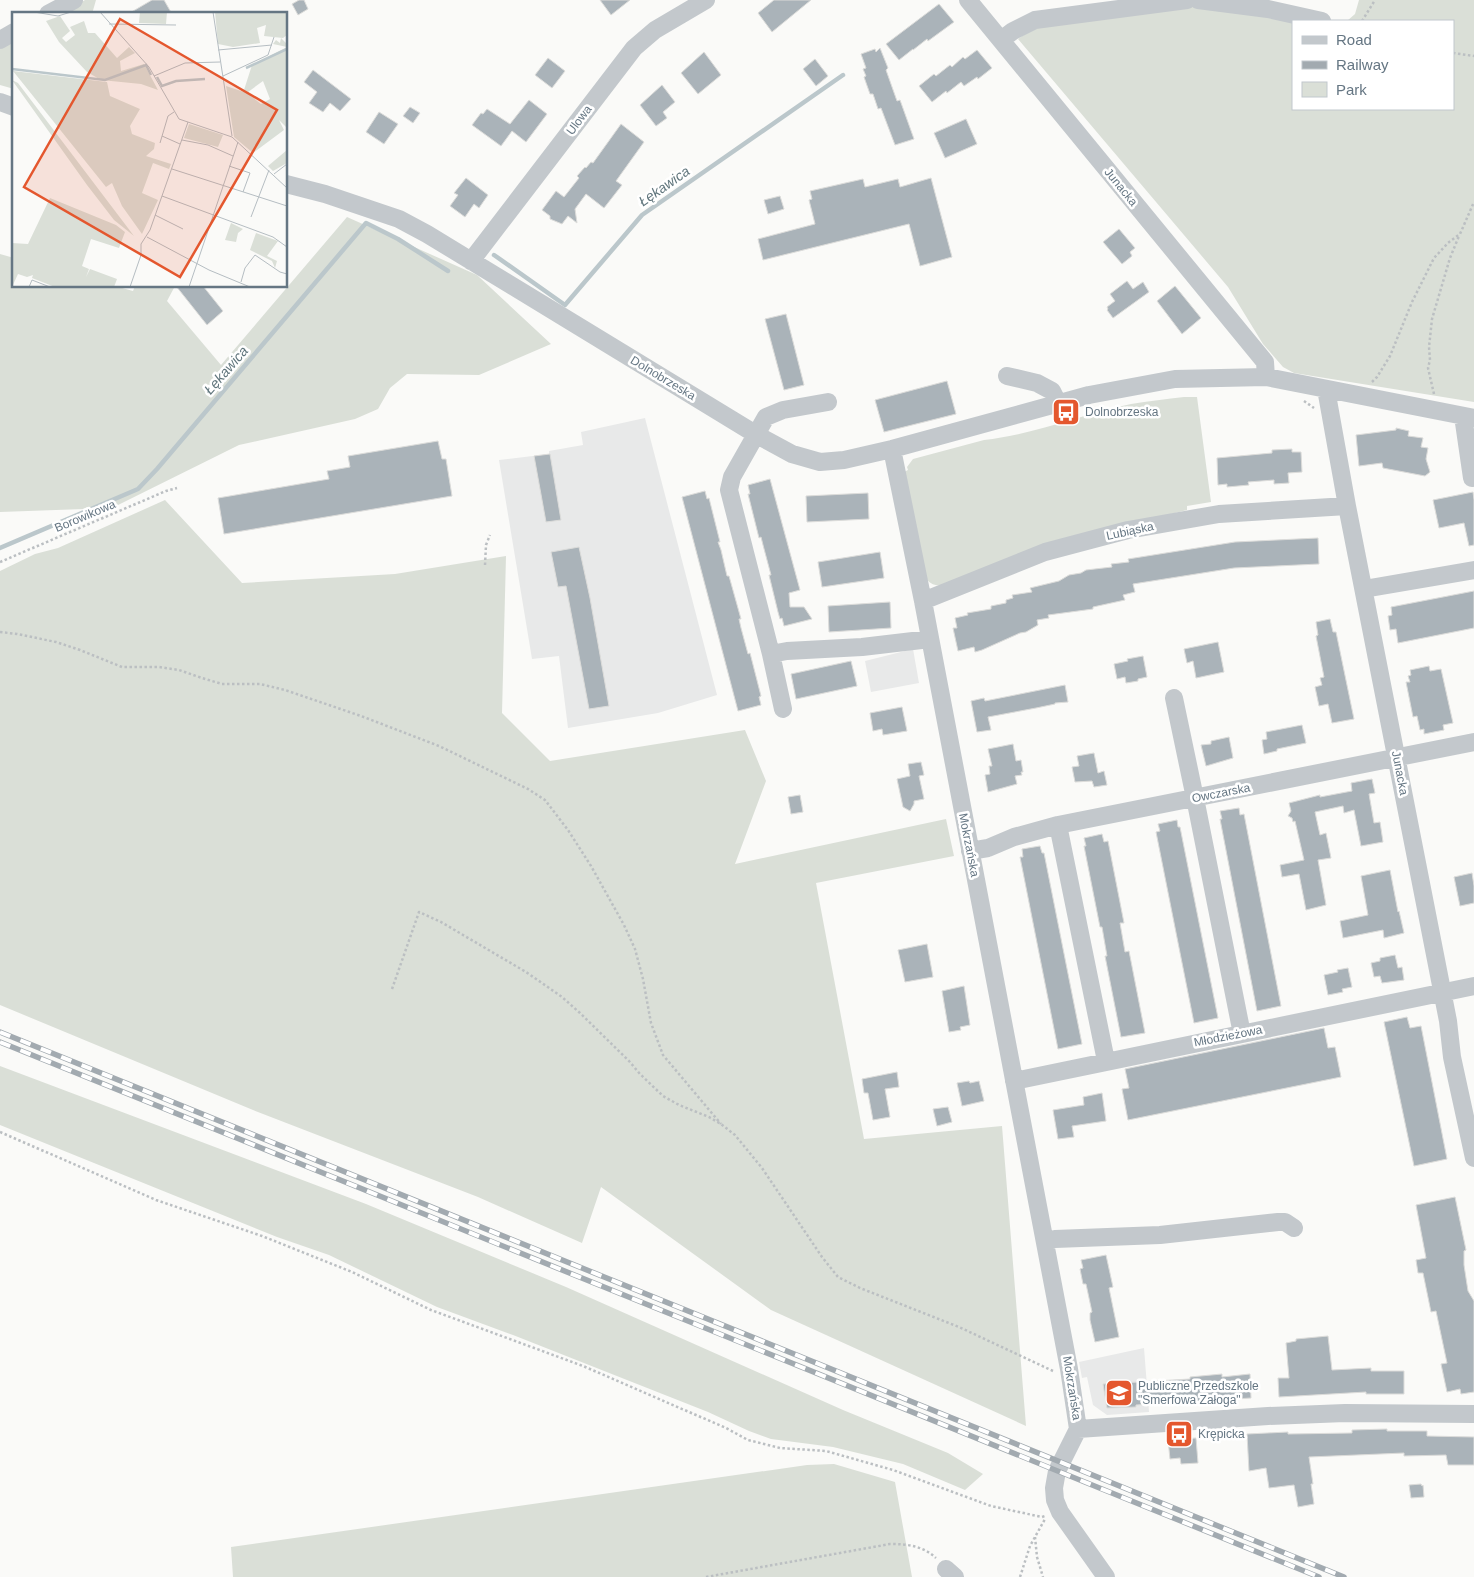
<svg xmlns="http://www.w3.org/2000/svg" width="1474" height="1577" viewBox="0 0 1474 1577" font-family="Helvetica,sans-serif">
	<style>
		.built { fill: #e8e9e9 }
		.green { fill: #dadfd7 }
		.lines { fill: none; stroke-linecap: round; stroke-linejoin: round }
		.stream { stroke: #bbc7cb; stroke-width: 4.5 }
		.building { fill: #aab3b9; stroke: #dcdcda }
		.path { stroke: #bbbfc2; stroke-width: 2.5; stroke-dasharray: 2.5 2.5; stroke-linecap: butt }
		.minor { stroke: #c3c8cc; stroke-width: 18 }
		.rail-casing { stroke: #a2aab0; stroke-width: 5.5 }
		.rail { stroke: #fff; stroke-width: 4; stroke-dasharray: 11; stroke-linecap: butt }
		.labels { text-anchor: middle; stroke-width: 5; stroke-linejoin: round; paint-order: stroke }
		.street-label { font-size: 12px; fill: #657683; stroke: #fff }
		.poi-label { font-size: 12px; fill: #657683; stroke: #fff; text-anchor: start }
		.water-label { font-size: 14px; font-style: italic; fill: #60757c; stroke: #fff }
		.inset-river { fill: none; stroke: #bbc7cb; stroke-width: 2.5 }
		.inset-road { fill: none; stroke: #b5bdc2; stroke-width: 1 }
		.view { fill: #e4572e; fill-opacity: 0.15; stroke: #e4572e; stroke-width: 2.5 }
		.inset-edge { fill: none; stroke: #657683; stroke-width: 2.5 }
	</style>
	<rect width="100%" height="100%" fill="#fafaf8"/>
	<path class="built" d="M645,418L717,695L658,713L568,728L559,656L532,659L499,460L549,454V451L583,445L581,432Z
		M913,649L919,683L871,692L865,661Z
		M1144,1348L1149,1412L1107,1415L1093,1405L1087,1377L1082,1378L1079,1362Z"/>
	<path class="green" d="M85,0H96L92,14H61Z
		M1359,0H1474V402L1294,373L1283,367L1263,344L1228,287L1018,39L1035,27L1195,6L1293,21V109H1453V21H1347L1355,14Z
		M14,41V89L0,85V49Z
		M347,217L477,275L551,344L479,375L407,374L390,388L378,409L355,419L239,445L112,508L0,512V254L14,258V286H115L133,291L135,286H175L167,301L221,365Z
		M1184,397H1197L1211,502L1187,506V510L1147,520L943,585C934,586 930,584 925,577L902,473L908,470L907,467L913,459L984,440C1033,435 1082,414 1131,404C1148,401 1167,399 1184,397Z
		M165,500L242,583L395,574L506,556L502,713L550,761L745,730L766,781L735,864L946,819L954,856L816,883L864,1139L1002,1126L1026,1426L771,1310L601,1187L582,1243L478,1197L253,1110L0,1005V571L35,554L58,548Z
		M0,1066L366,1204L566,1287L843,1410L948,1453L983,1474L965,1490L903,1464L833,1447L771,1439L749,1431L708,1412L513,1335L437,1307L329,1255L277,1237L0,1125Z
		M834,1464L895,1482L912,1577H233L231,1547L807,1465Z"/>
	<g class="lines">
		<path class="stream" d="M494,255L565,305L642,215L843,75
			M0,548L138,489L157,469L366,223L398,239L448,271"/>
	</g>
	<path class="building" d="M152,0H164L172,14H128Z
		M299,0H304L308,9L298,15L292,4Z
		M600,0H630L611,15Z
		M774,0H811L772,32L758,13Z
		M939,4L954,22L928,41L927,39L913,50V49L899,60L886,44Z
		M880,48L888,68L886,70L897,101L900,100L914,139L895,145L881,108L878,109L873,94H870L864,77L866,76L863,69L866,68L861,54L875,49L876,52Z
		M977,50L992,68L978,79L977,77L964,86L961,82L947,93L946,91L932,102L919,86L934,74L936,76L950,65L952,67L963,57L965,59Z
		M704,52L721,75L698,94L681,73Z
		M548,58L565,71L552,88L535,75Z
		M815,59L828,76L816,86L803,69Z
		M313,70L351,99L340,111L330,103L323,112L309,103L317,92L304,82Z
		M662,85L675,102L663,112L667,118L656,126L640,105Z
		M529,100L547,114L526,142L512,131L501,146L472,125L481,113L483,114L487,109L510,124Z
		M410,107L420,113L413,123L403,116Z
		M379,112L398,124L384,144L366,132Z
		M966,119L977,144L945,158L934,133Z
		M621,124L644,142L616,181L622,185L604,208L586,194L575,209L577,223L568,216L562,224L550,219V216L542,210L556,191L564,197L579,178L577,176L585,167L586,168L591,162L593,163Z
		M466,178L488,195L479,208L474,204L465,217L450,206L458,195L454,193Z
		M931,178L952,257L920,266L909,224L763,260L758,239L815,224L809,200L812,199L810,191L863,179L865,187L898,179L900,187Z
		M780,196L784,209L768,214L764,200Z
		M1119,229L1135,248L1130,252L1132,256L1122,264L1103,242Z
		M1127,281L1133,289L1143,282L1149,292L1113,318L1107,310L1108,309L1107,307L1115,301L1110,294Z
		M176,286H203L223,311L207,325Z
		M1175,286L1201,318L1182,334L1157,301Z
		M786,314L804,385L784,390L765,319Z
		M947,381L956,414L884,432L875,400Z
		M1396,428L1409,431L1408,436L1423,438L1421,447L1428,448L1426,459L1430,472L1425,476L1383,468L1382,463L1359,466L1356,435L1396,430Z
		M438,441L442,459H446L452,496L224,534L218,498L329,479L327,471L350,467L348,456Z
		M1292,449V452H1301L1302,472L1288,473L1289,483L1274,484V480L1248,482L1249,485L1227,487V484L1218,485L1217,458L1272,453V450Z
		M550,454L561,520L546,522L534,456Z
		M770,479L800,590L789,593L790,607H804L812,619L784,626L782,618L780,619L778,612L769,575H771L763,545L761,537L759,538L748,494H750L748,485Z
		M705,491L707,499L709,498L720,542H718L721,550L727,576H729L741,619H739L741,628L748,654L750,653L761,696L759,697L761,705L738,711L682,497Z
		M1473,492L1474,500V545L1469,546L1464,523L1439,528L1433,500Z
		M868,493L869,519L807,522L806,496Z
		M1318,538L1319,564L1234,568L1133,584L1135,592L1123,595L1125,600L1093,607V609L1048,615L1049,618L1037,620L1038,625L1026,632L1020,633L982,650L975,652L974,647L958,651L953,628H957L955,618L968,615L967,613L991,609V606L1006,603V600L1013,598L1012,595L1032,592L1030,588L1059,581L1069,575L1081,573L1086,570L1112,567L1111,564L1129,562L1128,559L1235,542Z
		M579,547L590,598L609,706L589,709L566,586L558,587L551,552Z
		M880,552L884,578L822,587L818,562Z
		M1474,591V628L1398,643L1396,629L1390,630L1388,616L1392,615L1391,607Z
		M890,602L891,628L829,632L828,606Z
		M1330,619L1333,632H1336L1354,719L1332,723L1328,704L1319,706L1315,687L1322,685L1320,678L1324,677L1316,636L1318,635L1316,622Z
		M1218,642L1224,672L1196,678L1193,661L1187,663L1184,649Z
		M1143,656L1147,677L1138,679V681L1126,683L1125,677L1117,679L1114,664L1128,661L1127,659Z
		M851,661L857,686L796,699L791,674Z
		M1429,666L1430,671L1441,669L1453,723L1443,725L1444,730L1424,734V729L1420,730L1417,716L1413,717L1406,682H1410L1408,676L1411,675L1410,670Z
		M1065,685L1068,702L1055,703V704L1036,708L988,717L991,730L977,732L971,701L984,698L985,701Z
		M902,707L907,731L883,735L882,729L873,731L870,713Z
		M1302,725L1306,743L1277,749V751L1264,754L1262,740L1267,739L1266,732Z
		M1229,737L1233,758L1206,766L1201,745L1211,744V741Z
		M1013,744L1016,761L1021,760L1023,772H1021L1022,775L1015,776L1017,784L988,792L985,775L990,774L989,766H992L988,749Z
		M1094,753L1098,773L1104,771L1107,785L1094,787L1092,781L1075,782L1072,767L1079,766L1077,756Z
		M921,762L924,775L919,776L924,799L914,801V804L910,811L903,807L897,779L910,776L908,764Z
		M1372,779L1375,793L1369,794L1374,823L1380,822L1383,842L1361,846L1354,810L1344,813L1343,806L1315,812L1320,835L1326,833L1331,858L1318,860L1326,905L1306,910L1299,874L1282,877L1280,865L1304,860L1295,821L1293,822L1292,818L1288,816L1291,811L1289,803L1320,795V797L1352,791L1351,783Z
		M800,795L803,812L791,814L788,797Z
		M1239,808L1240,815L1244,814L1281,1006L1257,1011L1220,819H1222L1220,811Z
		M1177,820L1178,827H1180L1218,1018L1194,1023L1156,832L1160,831L1158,824Z
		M1102,834L1104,842L1108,841L1124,923H1120L1125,952L1129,951L1145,1033L1121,1037L1105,956H1107L1102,927H1100L1084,846H1086L1084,838Z
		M1040,846L1042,853H1044L1082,1044L1058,1049L1020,857H1023L1022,849Z
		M1390,870L1398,912L1399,911L1404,933L1384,938L1383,930L1343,938L1340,921L1368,915L1361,876Z
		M1472,873L1474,886V903L1460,906L1454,877Z
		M927,944L933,977L905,982L898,950Z
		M1395,955L1398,968L1402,967L1404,980L1382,983L1380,976L1374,977L1371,963L1380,961V958Z
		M1348,968L1352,987L1342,989L1343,992L1328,995L1324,975L1338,972L1337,970Z
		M964,986L970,1025L960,1027L961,1030L949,1032L942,991Z
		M1407,1017L1410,1028L1421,1026L1447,1159L1414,1166L1384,1022Z
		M1324,1028L1328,1048L1335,1047L1341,1077L1128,1120L1122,1089L1129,1088L1125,1069Z
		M897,1072L899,1087L885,1089L890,1117L873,1120L868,1093H864L862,1079Z
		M969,1081L970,1083L979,1081L984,1101L962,1106L957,1083Z
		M1102,1093L1106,1121L1072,1126L1074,1137L1058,1139L1053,1110L1084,1105L1083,1097Z
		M948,1107L952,1122L937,1126L933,1109Z
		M1455,1197L1466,1250L1464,1251V1265L1468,1291L1474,1301V1392L1461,1394L1460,1389L1447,1392L1441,1364L1447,1363L1436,1311L1431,1312L1423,1273H1418L1416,1260L1426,1258L1416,1205Z
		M1106,1255L1113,1287L1109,1288L1119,1337L1095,1342L1090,1320V1313L1092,1312L1086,1284H1083L1080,1269L1083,1268L1081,1260Z
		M1328,1336L1332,1370L1371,1368V1371H1404V1394H1366V1392L1279,1397L1278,1378H1289L1286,1343L1296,1341V1339Z
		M1222,1374V1377L1250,1374L1251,1398L1136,1405V1407L1107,1408L1103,1384L1190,1379V1377Z
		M1387,1429V1431H1427V1436L1474,1437V1465H1448L1446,1455L1404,1456V1453L1309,1457L1313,1484H1311L1314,1504L1298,1507L1294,1485L1269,1488L1266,1468L1249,1471L1247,1434L1288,1432V1434L1352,1433V1430Z
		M1196,1438L1198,1463L1181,1464L1180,1458L1170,1459L1168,1440Z
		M1421,1484L1422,1486L1423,1485L1424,1497L1411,1498L1409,1485Z"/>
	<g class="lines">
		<path class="path" d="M1362,21L1375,0
			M1453,53L1474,56
			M1372,382L1377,377L1390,356L1412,302L1434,258L1448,243L1460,234L1474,202
			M1434,394L1428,368L1430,360L1429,347L1432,319L1450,258L1459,236
			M1304,401L1314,408
			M0,562L166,491L177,488
			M485,565L486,545L490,535
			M0,632L17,634L56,642L80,650L122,667H159L179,670L202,678L222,684H260L285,690L361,716L439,746L528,789L545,800L568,830L591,866L624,925L635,949L643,979L651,1023L663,1055L721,1124
			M392,989L419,912L441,922L526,972L542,983L562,997L580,1013L629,1061L640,1074L663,1096L679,1105L709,1117L721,1124L735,1135L762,1168L822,1257L838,1277L860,1288L959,1327L1053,1371
			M0,1132L156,1200L262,1236L352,1272L431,1310L583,1366L726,1428L748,1440L780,1448L826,1451L893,1470L991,1506L1042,1517L1045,1516
			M1035,1537L1037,1557L1043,1577
			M706,1577L890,1544C908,1544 923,1546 936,1558
			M1020,1577L1030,1546L1045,1519"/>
		<path class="minor" d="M968,0L1265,362L1266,377
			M1198,0L1268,9L1322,21
			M48,14L74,0
			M0,40L14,32
			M1001,40L1013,31L1035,20L1187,0
			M0,102L14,107
			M286,184L325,194L399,219L427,234L757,435L792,454L820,462L844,460L892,449L1089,395L1175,379L1266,377L1474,418
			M471,261L634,48L655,30L706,0
			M1007,376L1037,383L1052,391L1058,403
			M1326,389L1347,506L1448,1021L1452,1057L1474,1158
			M1463,416L1472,478
			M892,449L923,601L1069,1369L1078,1429L1057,1471L1054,1488L1055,1500L1060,1512L1106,1577
			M1364,589L1474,570
			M923,601L1045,552L1128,530L1219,514L1347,506
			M771,654L787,651L862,647L930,639
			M1174,698L1195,798L1242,1034
			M783,709L771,654L729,490L732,477L766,417L783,410L828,402
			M1058,825L1106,1061
			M970,851L988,848L1014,837L1058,825L1474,742
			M1014,1081L1474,986
			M1045,1241L1055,1239L1160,1235L1278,1222H1285L1294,1228
			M1078,1429L1268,1416L1345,1413L1474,1414
			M946,1569L955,1577"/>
		<g class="rail-casing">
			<path id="rail" d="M0,1032L1344,1577
				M0,1042L1319,1577"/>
		</g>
		<use href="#rail" class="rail"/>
	</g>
	<defs>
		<g id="bus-square" transform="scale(1.4375)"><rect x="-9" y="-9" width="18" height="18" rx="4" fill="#e4572e" stroke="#fff"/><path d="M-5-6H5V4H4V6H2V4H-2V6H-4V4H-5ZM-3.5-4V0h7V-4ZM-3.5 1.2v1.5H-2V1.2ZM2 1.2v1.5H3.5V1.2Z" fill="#fff"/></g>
		<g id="school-square" transform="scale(1.4375)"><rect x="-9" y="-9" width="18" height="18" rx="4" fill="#e4572e" stroke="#fff"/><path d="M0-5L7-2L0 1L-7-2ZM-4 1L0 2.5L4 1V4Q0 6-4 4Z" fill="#fff"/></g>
	</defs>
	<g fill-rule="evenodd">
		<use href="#bus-square" x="1066" y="412"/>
		<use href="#school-square" x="1119" y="1393"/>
		<use href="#bus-square" x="1179" y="1434"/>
	</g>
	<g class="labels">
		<g class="street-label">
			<text transform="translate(579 120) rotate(-53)" y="4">Ulowa</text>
			<text transform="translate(1121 187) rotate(51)" y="4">Junacka</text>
			<text transform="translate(663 378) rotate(31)" y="4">Dolnobrzeska</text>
			<text transform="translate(85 516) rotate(-23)" y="4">Borowikowa</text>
			<text transform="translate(1130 531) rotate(-12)" y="4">Lubiąska</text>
			<text transform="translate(1400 773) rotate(79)" y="4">Junacka</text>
			<text transform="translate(1221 793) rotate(-11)" y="4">Owczarska</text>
			<text transform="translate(969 845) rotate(79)" y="4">Mokrzańska</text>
			<text transform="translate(1228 1036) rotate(-11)" y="4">Młodzieżowa</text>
			<text transform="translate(1072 1388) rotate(81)" y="4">Mokrzańska</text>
		</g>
		<g class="poi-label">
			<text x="1085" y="416">Dolnobrzeska</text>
			<text x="1138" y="1390">Publiczne Przedszkole<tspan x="1138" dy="14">"Smerfowa Załoga"</tspan></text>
			<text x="1198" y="1438">Krępicka</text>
		</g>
		<g class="water-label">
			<text transform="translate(664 186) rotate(-35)" y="5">Łękawica</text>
			<text transform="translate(226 370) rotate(-49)" y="5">Łękawica</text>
		</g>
	</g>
	<g transform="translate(12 12)">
		<rect width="275" height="275" fill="#fafaf8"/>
		<path d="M128,0H155L154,12L127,11ZM203,0H275V23L271,26L252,24L254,13L245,16L248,31L221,35L206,32ZM48,4L58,19L50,26L54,30L63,23L58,15L72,9L76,21H83L105,46L117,35L123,41L108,49L109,59L132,52L146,78L129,72L89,68L75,60L47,30L34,9ZM269,26L275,32V116L267,108L272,118L241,141L222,125L214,74L235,81L249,92L258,87L251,69L236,80L232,78L240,53L275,35L261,32L264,28L268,31ZM1,59L95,70L98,84L128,97L118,114L120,122L143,131L142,137L134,144L159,152L157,157L141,151L130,181L146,188L130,222L110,194L100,171L94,175ZM0,68L6,71L122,224L102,208L75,173ZM177,112L211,123L206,135L172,126ZM275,138V151L261,159L256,154ZM38,186L104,213L113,220L107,236L79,227L70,254L77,257L74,265L78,257L105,267L102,275H43L20,266L21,263L15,265L6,262L0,275V231L16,232ZM219,211L231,217L226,221L224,230L213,228ZM244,221L266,229L255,244L265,249L263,256L260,249L238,238Z" fill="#dadfd7"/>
		<path class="inset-river" d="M234,56L275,37M0,57L93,68L134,53L139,63M145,65L150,74L164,69L193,67"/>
		<path class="inset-road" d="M22,0L46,4L59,0M88,0L137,55L167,107L220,125L275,176M201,0L220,124M97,12L164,13M206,38L260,33M142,64L173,51L208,50M211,64L256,43L262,25M150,124L168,132M170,128L196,133L221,144M148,131L156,104L162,100M217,154L238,161L231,180M160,157L275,194M262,162L275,152M150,184L261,225L275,235M143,203L171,217M239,205L257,158M135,225L197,258L238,275M229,270L233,256L243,243L268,260L275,262M17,275L20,268L38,275M118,275L129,243V232L138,218L176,110M177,275L226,130"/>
		<path class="view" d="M108,7L265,98L168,265L12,175Z"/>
		<rect width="275" height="275" class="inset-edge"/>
	</g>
	<rect x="1292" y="20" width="162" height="90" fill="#ffffff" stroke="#c1c8cd"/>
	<rect x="1302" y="36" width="25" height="8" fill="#c3c8cc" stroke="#c1c8cd"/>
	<text x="1336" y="45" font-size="15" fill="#657683">Road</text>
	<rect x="1302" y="61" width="25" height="8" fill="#a2aab0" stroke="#c1c8cd"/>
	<text x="1336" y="70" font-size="15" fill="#657683">Railway</text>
	<rect x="1302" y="82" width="25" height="15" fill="#dadfd7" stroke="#c1c8cd"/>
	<text x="1336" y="95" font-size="15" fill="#657683">Park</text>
</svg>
